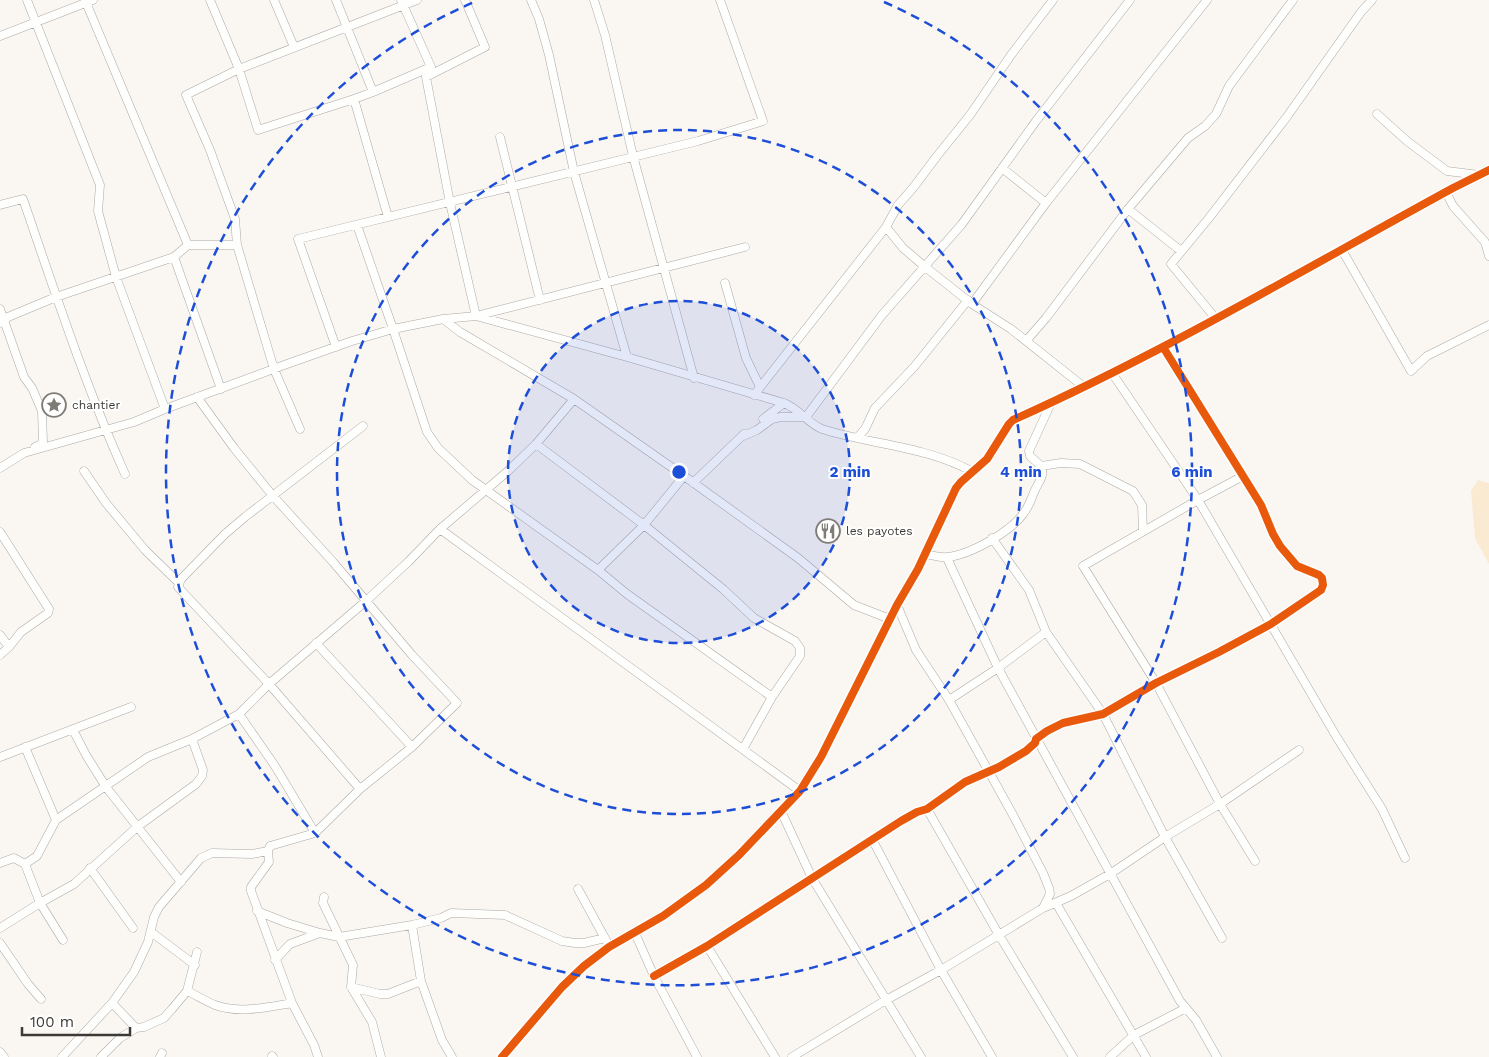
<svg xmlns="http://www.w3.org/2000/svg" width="1489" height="1057" viewBox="0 0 1489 1057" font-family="'Work Sans',sans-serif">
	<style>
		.green { fill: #fbead2 }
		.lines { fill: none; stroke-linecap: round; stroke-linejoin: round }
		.minor-casing { stroke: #aca9a5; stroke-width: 9 }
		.minor { stroke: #fefefd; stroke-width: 8 }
		.cycleway-casing { stroke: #fff; stroke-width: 11 }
		.cycleway { stroke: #e8590c; stroke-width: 8 }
		.ring { fill: none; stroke: #1d4ed8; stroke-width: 2.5; stroke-dasharray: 9 6 }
		.labels { text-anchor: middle; stroke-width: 4; stroke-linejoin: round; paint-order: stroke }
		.poi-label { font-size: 12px; fill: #3d3a35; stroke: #fff; text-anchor: start }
		.centre { fill: #1d4ed8; stroke: #fff; stroke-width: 2.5 }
		.ring-label { font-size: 15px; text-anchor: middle; font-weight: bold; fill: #1d4ed8; stroke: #fff; stroke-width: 4; stroke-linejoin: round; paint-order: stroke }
	</style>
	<rect width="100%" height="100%" fill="#faf6f2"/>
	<path class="green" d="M1478,480L1489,483V564L1475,538L1471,491Z"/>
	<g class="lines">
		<g class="minor-casing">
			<path id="minor" d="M27,0L100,185L98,211L116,277L165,409
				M85,0L188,245
				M210,0L239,69L258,130L354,99
				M274,0L294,47
				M336,0L373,92L354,99L388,217
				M401,0L431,67L426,77L450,203L476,316L745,247
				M531,0L539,19L549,55L574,172L627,357
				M594,0L605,35L633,156L694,378
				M0,36L93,0
				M426,77L485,47L465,0
				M373,92L431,67
				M1377,114L1407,141L1447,171L1479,175
				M500,137L540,300
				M1002,168L1046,203
				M1446,192L1453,206L1485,242L1489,256
				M0,205L23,199C55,292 85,385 125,474
				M1128,209L1181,251
				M357,225L393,329L427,432L438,448L472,480L598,570
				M886,227L903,248L924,266L972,304L1011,329L1084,387
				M1342,250L1411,371L1427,356L1489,325
				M725,283L746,358L760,387
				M972,304L1046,203L1207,0
				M0,309L24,377L32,388L42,411L43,443L35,447
				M443,319L476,316L627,357L784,403C799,409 809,424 822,429C872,445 926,446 973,472
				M1216,319L1171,264L1209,218L1286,118L1361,12L1372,0
				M0,323L4,321L8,317L56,297L174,257
				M1026,341L1046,318L1128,209L1188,138L1205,126L1216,114L1229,86L1293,0
				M336,347L298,239L698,141L763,121L720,0
				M1112,373L1198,500L1336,736L1382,809L1405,858
				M221,389L174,257L188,245H237
				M754,395L886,227L898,205L913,188L937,156L970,115L1011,55L1053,0
				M197,397L234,448L273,496L333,562L412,655L457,703L412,747L360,789L315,833
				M763,419L784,403
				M300,429L274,369L237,245L235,219L210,150L186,95L239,69L417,0
				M741,437L757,430L772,419L781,417H806L882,315L962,224L1036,121L1130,0
				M857,438L865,429L875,408L914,367L968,300
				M536,444L644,525L598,570L627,594L772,697
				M1041,466L1061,463L1080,464L1133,491L1142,505L1143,531
				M0,468L24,453L134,422L165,409L287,364L352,341L393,329L443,319L460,332L574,399L684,476
				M84,471L106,503L145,550L178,582
				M1243,476L1198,500L1083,566L1156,683L1220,804L1255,861
				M693,483L744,434
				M440,529L800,791
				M0,532L49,609L48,613L21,632L9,647L0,655
				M992,538L1029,590L1046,632L1103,714L1165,837L1222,938
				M925,554C932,555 940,558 947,557C970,555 1010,532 1023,514C1029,507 1031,499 1035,490C1039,481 1045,476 1041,466L1030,456L1029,451L1051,403
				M947,558L998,668L1180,1001L1196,1020L1217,1057
				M897,605L916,650L949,700L1013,815L1043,873L1049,888L1050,894L1043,908
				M0,635L9,647
				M316,643L412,747
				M949,700L998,668L1046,632
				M73,730L86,755L106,787L181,882
				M25,747L56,820
				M743,749L772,697L800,656V648L795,641L754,618L723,589L644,525L684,476L798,558L854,605L890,619
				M0,757L131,707
				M360,789L269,684L178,587L181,579L225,534L245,517L363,426
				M927,809L999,935L1073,1057
				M781,811L812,878L921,1057
				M872,839L941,970L992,1057
				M268,851L269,862L251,887V891L292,1003L314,1045L318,1057
				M0,863L14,858L25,864
				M90,868L133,928
				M578,889L607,942
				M324,897L323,903L353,965L351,987L372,1022L381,1057
				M1056,903L1146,1057
				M257,911L287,923L320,933L339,937L412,925L421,981L442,1040L452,1057
				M412,925L441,918L451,913L505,915L562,941L575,943H584L605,938
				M0,928L40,903L25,864L37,856L56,820L148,757L192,739L239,714L269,684L366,601L408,562L440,529L508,471L536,444L574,399
				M151,932L195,965
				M635,933L654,976L697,1057
				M63,940L40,903L74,884L137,827L196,784L202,776L203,770L192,739
				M0,943L28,984L41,999
				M707,946L775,1057
				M275,960L290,944L320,933
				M654,976L707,946L901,821L917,812L927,809L965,782L999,767L1026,751L1035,743L1036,739L1047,731L1063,723L1103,714L1156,683L1219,652L1271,624L1321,590L1323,585L1322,578L1319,575L1297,566L1280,546L1273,534L1261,505L1163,347
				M351,987L380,994H388L421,981
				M187,991C196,995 205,1001 215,1005C239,1014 268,1007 292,1003
				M112,1003L136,1028
				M0,1052L4,1057
				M272,1056L273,1057
				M62,1057L112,1003L134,972L148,942L154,917L159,907L201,858L212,853L252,854L268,851L270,846L315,833L275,766L239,714
				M101,1057L120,1038L136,1028L144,1027L164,1018L172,1009L187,991L197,952
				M160,1057L162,1053
				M502,1057L562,987L584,966L609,947L663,916L706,885L739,855L800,791L821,757L897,605L918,569L956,488L961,482L987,459L1009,424L1013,420C1165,352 1308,267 1453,188L1489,170
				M792,1057L886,1000L941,970L1043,908L1071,896L1110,874L1165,837L1220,804L1299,750
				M1110,1057L1134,1035L1186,1008"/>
		</g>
		<use href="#minor" class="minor"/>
		<g class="cycleway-casing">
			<path id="cycleway" d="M654,976L707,946L901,821L917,812L927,809L965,782L999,767L1026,751L1035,743L1036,739L1047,731L1063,723L1103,714L1156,683L1219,652L1271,624L1321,590L1323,585L1322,578L1319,575L1297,566L1280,546L1273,534L1261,505L1163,347
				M502,1057L562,987L584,966L609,947L663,916L706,885L739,855L800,791L821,757L897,605L918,569L956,488L961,482L987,459L1009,424L1013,420C1165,352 1308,267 1453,188L1489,170"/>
		</g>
		<use href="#cycleway" class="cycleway"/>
	</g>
	<circle cx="679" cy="472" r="171" fill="#1d4ed8" fill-opacity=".12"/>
	<g class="ring">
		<circle cx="679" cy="472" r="171"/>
		<circle cx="679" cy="472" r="342"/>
		<path d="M884 2A513 513 0 1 1 474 2"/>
	</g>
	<defs>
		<g id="sight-ring" transform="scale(1.25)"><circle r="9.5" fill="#fff" stroke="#7f7c77" stroke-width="1.5"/><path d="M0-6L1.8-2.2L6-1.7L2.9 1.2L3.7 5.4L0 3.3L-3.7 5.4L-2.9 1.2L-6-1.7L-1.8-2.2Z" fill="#7f7c77"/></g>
		<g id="restaurant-ring" transform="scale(1.25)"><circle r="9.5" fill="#fff" stroke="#7f7c77" stroke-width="1.5"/><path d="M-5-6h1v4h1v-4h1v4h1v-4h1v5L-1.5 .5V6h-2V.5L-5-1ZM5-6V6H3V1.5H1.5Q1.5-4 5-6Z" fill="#7f7c77"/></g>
	</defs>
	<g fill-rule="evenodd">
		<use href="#sight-ring" x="54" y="405"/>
		<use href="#restaurant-ring" x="828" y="531"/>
	</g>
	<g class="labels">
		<g class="poi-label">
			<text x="72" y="409">chantier</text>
			<text x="846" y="535">les payotes</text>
		</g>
	</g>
	<circle cx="679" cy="472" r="8" class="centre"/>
	<g class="ring-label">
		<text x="850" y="477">2 min</text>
		<text x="1021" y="477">4 min</text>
		<text x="1192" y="477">6 min</text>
	</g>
	<path d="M22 1027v8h108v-8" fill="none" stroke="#3d3a35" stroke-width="2.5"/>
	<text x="30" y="1027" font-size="15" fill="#3d3a35" stroke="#ffffff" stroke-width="4" paint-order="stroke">100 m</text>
</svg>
